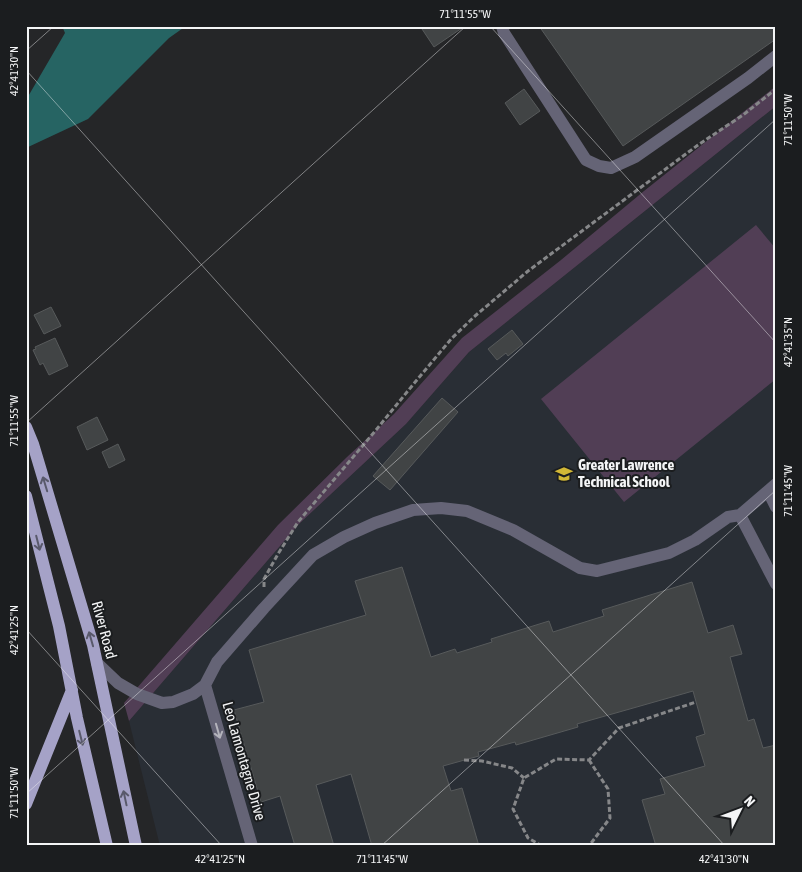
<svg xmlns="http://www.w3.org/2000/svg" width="802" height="872" viewBox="0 0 802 872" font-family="'Asap Condensed',sans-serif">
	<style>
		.built { fill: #292e35 }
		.green { fill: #513e55 }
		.water { fill: #266463 }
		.building { fill: #414445; stroke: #575a5b }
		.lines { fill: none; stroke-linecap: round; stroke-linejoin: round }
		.path { stroke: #868789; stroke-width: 3; stroke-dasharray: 5 2.5; stroke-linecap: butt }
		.minor { stroke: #656476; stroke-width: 12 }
		.major { stroke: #a5a2c7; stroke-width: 12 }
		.oneway { stroke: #59596b }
		.oneway2 { stroke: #b4b4bc }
		.ticks { fill: none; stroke: #f4f5f6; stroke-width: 1; stroke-opacity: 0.45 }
		.labels { text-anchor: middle; stroke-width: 4; stroke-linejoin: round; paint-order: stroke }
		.poi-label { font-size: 15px; font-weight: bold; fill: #f4f5f6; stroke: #1b1d1f; text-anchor: start }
		.street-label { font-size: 15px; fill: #f4f5f6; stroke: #1b1d1f }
		.neatline { fill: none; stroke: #f4f5f6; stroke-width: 2 }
		.ticks-label { font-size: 12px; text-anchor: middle; fill: #f4f5f6 }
	</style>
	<rect width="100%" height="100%" fill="#252628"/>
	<path class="built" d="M776,106V846H160L129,721L299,524L406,424L469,352Z"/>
	<path class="green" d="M776,86V106L469,352L406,424L299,524L129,721L124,703L278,525L347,457L394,414L462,338L561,260L644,191Z
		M756,225L776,249V379L624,502L541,399Z"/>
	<path class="water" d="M62,26H186L169,38L88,119L26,148V100L65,33Z"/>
	<path class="building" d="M420,26H465L434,47Z
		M539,26H776V39L623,146Z
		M524,89L540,111L520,125L505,103Z
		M51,307L61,326L44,334L34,315Z
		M512,330L523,344L508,356L506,353L497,360L488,349Z
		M55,338L68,366L49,375L43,363L40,365L33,350L36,349L35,347Z
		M442,398L458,412L390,490L373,476Z
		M97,417L108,440L87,450L77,427Z
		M118,444L125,460L109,468L102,452Z
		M402,567L431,657L455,649L457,653L492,642L491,639L549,621L553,632L604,616L602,610L692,582L708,633L733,625L742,654L730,657L748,721L754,719L763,748L776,745V846H656L642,800L665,794L660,779L705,766L696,737L705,734L693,691L577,724L578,727L516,745L515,742L478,752L479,756L443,766L451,791L462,788L479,846H372L351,774L316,785L334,846H295L280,796L261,802L234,710L264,702L249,650L366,615L355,581Z"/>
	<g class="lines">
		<path class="path" d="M264,587V579L278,554L298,522L376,430L416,381L452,338L475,316L528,271L698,145L743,115L776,89
			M464,760L482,761L512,768L524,778
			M589,760L608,789L610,818L589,846
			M542,846L528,838L513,809L524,778L556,759L589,760L619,728L696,702"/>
		<path class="minor" d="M502,26L504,33L586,160L599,166L611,168L635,157L748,78L776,56
			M768,491L776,507
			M740,515L776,484
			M97,663L118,683L137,694L162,703L173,702L193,694L205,685L217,662L264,608L313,555L344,537L375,523L413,510L441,508L467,511L513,530L580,568L597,571L669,553L695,540L728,517L740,515L776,584
			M205,685L252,846"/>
		<path class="major" d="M26,427L33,444L93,645L136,846
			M26,496L59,626L77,718L107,846
			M26,804L72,690"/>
	</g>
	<defs><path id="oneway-shaft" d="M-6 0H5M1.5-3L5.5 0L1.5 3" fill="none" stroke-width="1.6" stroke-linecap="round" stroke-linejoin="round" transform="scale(1.25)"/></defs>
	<g class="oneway">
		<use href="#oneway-shaft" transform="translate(45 484) rotate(-107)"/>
		<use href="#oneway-shaft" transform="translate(38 543) rotate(76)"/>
		<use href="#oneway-shaft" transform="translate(91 639) rotate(-106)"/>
		<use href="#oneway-shaft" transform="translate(81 738) rotate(76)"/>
		<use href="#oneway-shaft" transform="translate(125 798) rotate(-102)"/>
	</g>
	<use class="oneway2" href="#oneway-shaft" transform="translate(218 731) rotate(74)"/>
	<path class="ticks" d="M490,26L776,343M26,51L54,26M26,70L725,846M26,423L466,26M26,629L222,846M26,794L776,119M381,846L776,490"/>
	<defs>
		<g id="school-bare" transform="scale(1.35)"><path d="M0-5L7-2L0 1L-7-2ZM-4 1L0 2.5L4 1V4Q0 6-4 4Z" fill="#d1b736" stroke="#1b1d1f" stroke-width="2.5" paint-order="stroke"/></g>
	</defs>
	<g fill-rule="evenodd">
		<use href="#school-bare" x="564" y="474"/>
	</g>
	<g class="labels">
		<g class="poi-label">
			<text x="578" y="470">Greater Lawrence<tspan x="578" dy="17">Technical School</tspan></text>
		</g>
		<g class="street-label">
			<text transform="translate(104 630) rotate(75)" y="5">River Road</text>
			<text transform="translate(244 761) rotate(74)" y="5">Leo Lamontagne Drive</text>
		</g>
	</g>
	<rect width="802" height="872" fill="none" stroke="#1b1d1f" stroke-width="55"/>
	<g transform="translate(740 810) rotate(48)" stroke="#1b1d1f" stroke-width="4" paint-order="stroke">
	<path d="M0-4L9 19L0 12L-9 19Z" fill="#f4f5f6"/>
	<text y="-8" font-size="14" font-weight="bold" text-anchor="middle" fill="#f4f5f6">N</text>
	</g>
	<rect x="28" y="28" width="746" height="816" class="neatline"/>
	<g class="ticks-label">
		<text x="465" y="18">71°11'55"W</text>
		<text transform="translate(14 71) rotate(-90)" y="4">42°41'30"N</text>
		<text transform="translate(788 120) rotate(-90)" y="4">71°11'50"W</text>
		<text transform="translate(788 342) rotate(-90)" y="4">42°41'35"N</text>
		<text transform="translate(14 421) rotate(-90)" y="4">71°11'55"W</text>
		<text transform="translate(788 491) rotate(-90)" y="4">71°11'45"W</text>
		<text transform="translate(14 630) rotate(-90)" y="4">42°41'25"N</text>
		<text transform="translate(14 793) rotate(-90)" y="4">71°11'50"W</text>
		<text x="220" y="863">42°41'25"N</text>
		<text x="382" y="863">71°11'45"W</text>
		<text x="724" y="863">42°41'30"N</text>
	</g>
</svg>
